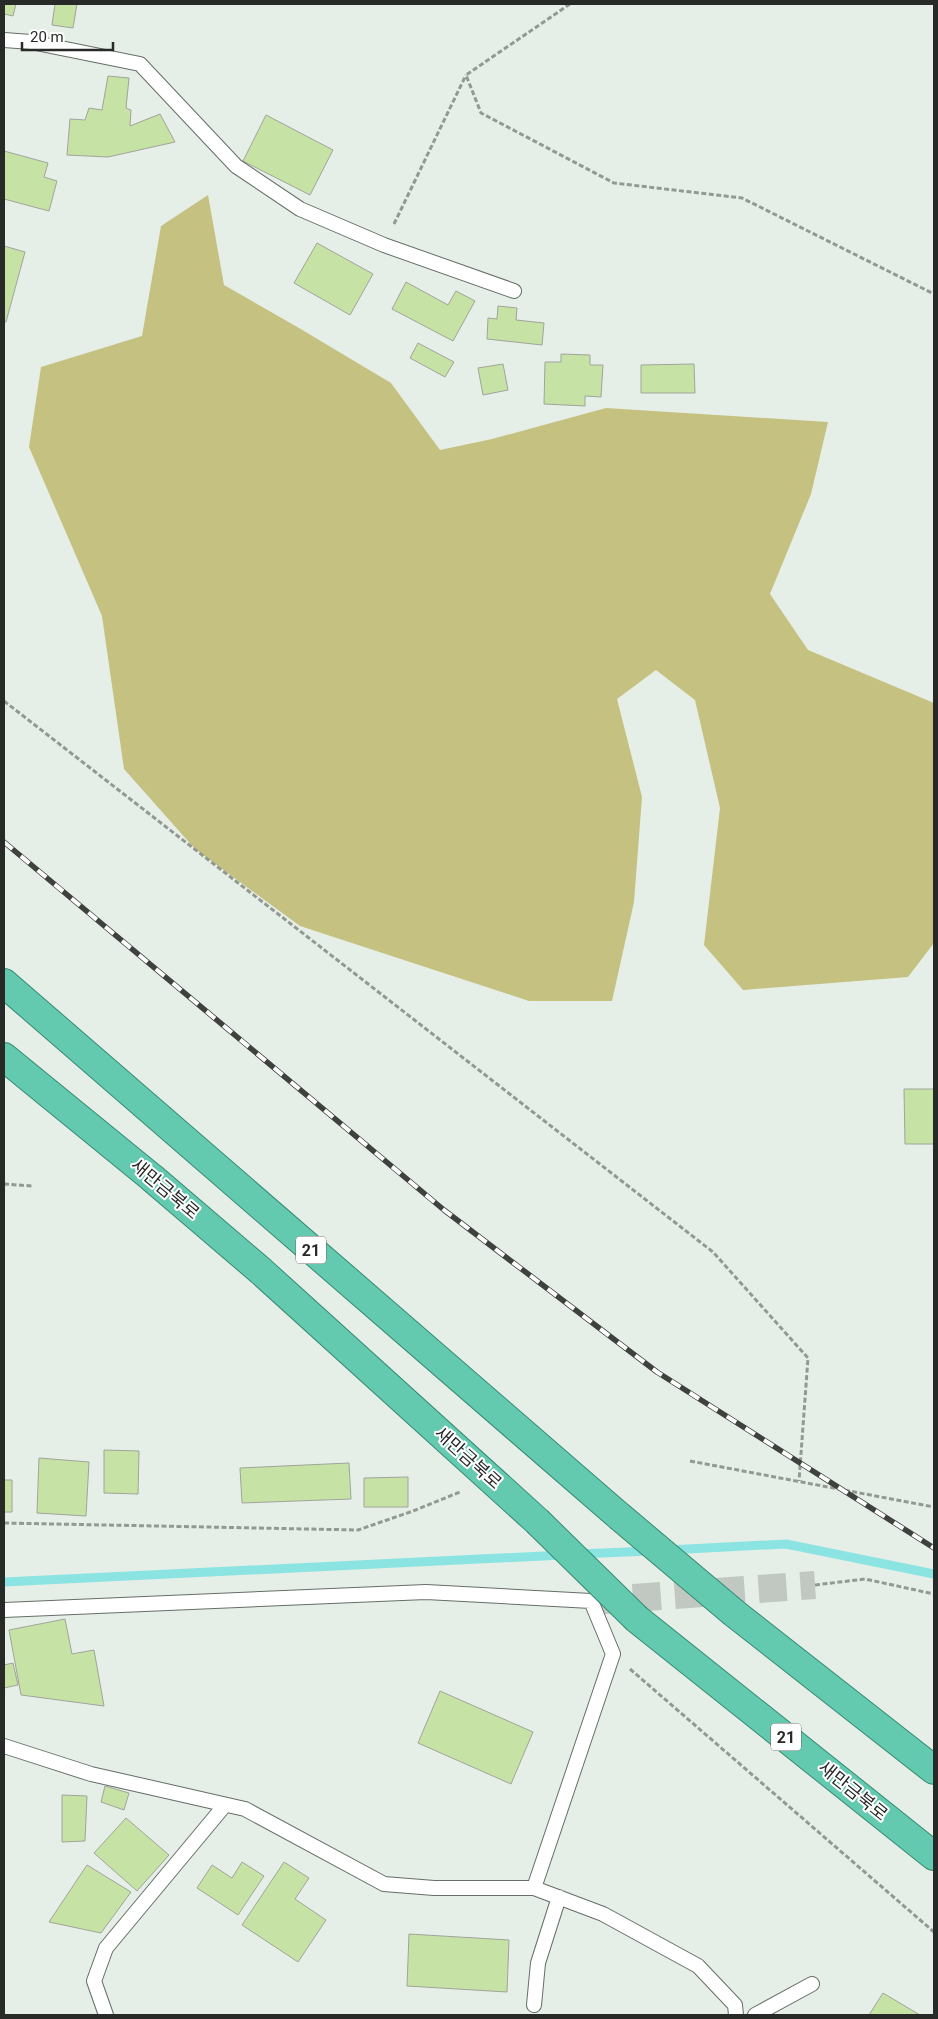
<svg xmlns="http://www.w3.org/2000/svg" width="938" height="2019" viewBox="0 0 938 2019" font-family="Roboto,'Noto Sans KR',sans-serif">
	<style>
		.forest { fill: #c5c180 }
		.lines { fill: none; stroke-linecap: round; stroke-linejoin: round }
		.stream { stroke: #8ce4e2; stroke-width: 9 }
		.building { fill: #c7e2a5; stroke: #a0a49b }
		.minor-tunnel { stroke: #c0c8c1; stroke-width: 28; stroke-dasharray: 28 14; stroke-linecap: butt }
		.service-casing { stroke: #666e67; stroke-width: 16 }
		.trunk-casing { stroke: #358a72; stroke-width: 30 }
		.path { stroke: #929993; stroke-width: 3; stroke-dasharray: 5 2.5; stroke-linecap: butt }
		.service { stroke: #fff; stroke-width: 14 }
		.trunk { stroke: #63caaf; stroke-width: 28 }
		.rail-casing { stroke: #3e413e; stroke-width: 5.5 }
		.rail { stroke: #fff; stroke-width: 4; stroke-dasharray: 11; stroke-linecap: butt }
		.trunk-bridge-casing { stroke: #358a72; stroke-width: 30; stroke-linecap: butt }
		.trunk-bridge { stroke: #63caaf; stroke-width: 28 }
		.labels { text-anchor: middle; stroke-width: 4; stroke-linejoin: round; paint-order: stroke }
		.shield { fill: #fff; stroke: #686a68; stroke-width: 1 }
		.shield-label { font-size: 16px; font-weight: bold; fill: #272a27 }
		.street-label { font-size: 18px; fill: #272a27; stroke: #fff }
	</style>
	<rect width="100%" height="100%" fill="#e6efe7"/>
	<path class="forest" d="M208,195L224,285L299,328L391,383L440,450L492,439L606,408L828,422L811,494L770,594L808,650L934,703V943L908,977L743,990L704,945L720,808L695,700L656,670L617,699L642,797L634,902L612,1001H529L300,926L195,849L124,769L102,616L29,447L41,367L142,336L161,226Z"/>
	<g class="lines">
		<path class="stream" d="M668,1550L786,1544L934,1574
			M578,1554L650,1551
			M4,1582L563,1555"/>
	</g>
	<path class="building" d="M4,4H16L13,16L4,14Z
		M55,4H77L73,28L52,25Z
		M108,76L129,78L126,108L131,110L130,126L160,114L175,142L108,157L67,155L70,119L85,120L89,108L102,110Z
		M266,115L333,150L310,195L243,161Z
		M4,151L48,163L44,177L57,181L49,211L4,199Z
		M317,243L373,274L350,315L294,283Z
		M4,246L25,252L6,322H4Z
		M406,282L448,305L456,291L475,301L453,341L392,309Z
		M498,306L517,308L516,320L544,323L542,345L487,339L488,318L497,319Z
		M418,343L454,362L445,377L410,358Z
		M561,354L590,355V365H603L601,397L585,396V406L544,404L545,362H561Z
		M503,364L508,390L483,395L478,368Z
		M694,364L695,393H641V365Z
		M904,1089H934V1144H905Z
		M104,1450L139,1451L138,1494L104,1493Z
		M39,1458L89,1462L86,1516L37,1513Z
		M349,1463L351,1499L242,1503L240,1468Z
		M408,1477V1507H364V1478Z
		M4,1480H12V1512H4Z
		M65,1619L72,1654L94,1650L104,1706L21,1695L9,1630Z
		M13,1663L18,1685L4,1688V1665Z
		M440,1691L533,1732L511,1784L418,1743Z
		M105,1786L129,1793L124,1810L101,1802Z
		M62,1795L87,1796L85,1841L62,1842Z
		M126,1818L169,1855L137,1891L94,1853Z
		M242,1862L264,1876L238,1915L197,1888L212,1865L232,1878Z
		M284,1862L309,1878L295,1899L326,1920L298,1962L242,1925Z
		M87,1865L131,1892L101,1933L49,1922Z
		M409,1934L509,1940L507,1992L407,1986Z
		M883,1993L920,2015H869Z"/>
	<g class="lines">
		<path class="minor-tunnel" d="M591,1601L815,1585"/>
		<g class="service-casing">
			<path id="service" d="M4,40L31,42L140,64L236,166L300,209L384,245L514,291
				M4,1610L426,1592L591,1601L613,1654L534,1888
				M4,1746L91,1774L245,1809L384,1884L434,1888H534L603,1914L698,1966L735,2005L736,2015
				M534,2005L538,1963L559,1897
				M106,2015L94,1981L106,1948L225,1805
				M755,2015L812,1984"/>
		</g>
		<g class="trunk-casing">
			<path id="trunk" d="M4,983L619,1516
				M4,1057L151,1177L261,1271L537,1521
				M734,1613L934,1770
				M637,1619L934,1856"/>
		</g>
		<path class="path" d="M570,4L466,75L481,113L614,183L742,198L934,294
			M394,224L466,75
			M4,701L713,1252L808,1358L799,1481
			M4,1184L32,1186
			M690,1461L934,1507
			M4,1523L358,1530L413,1511L460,1492
			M815,1585L865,1579L934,1594
			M630,1669L934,1932"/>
		<use href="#service" class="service"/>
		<use href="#trunk" class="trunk"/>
		<g class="rail-casing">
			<path id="rail" d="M4,842L444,1210L657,1372L934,1548"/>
		</g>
		<use href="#rail" class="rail"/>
		<g class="trunk-bridge-casing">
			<path id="trunk-bridge" d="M619,1516L734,1613
				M537,1521L637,1619"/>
		</g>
		<use href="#trunk-bridge" class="trunk-bridge"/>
	</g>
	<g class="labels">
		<g class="shield">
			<rect x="296" y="1236.5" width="30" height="27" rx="4"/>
			<rect x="771" y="1723.5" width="30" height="27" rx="4"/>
		</g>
		<g class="shield-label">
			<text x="311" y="1256">21</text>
			<text x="786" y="1743">21</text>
		</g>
		<g class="street-label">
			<text transform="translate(165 1189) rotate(40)" y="6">새만금북로</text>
			<text transform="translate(468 1458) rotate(42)" y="6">새만금북로</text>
			<text transform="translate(853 1791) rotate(39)" y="6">새만금북로</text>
		</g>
	</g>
	<rect width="938" height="2019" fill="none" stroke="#272a27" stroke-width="10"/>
	<path d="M22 42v8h91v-8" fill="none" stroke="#272a27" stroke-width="2.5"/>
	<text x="30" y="42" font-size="15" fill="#272a27" stroke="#ffffff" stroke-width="4" paint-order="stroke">20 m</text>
</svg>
